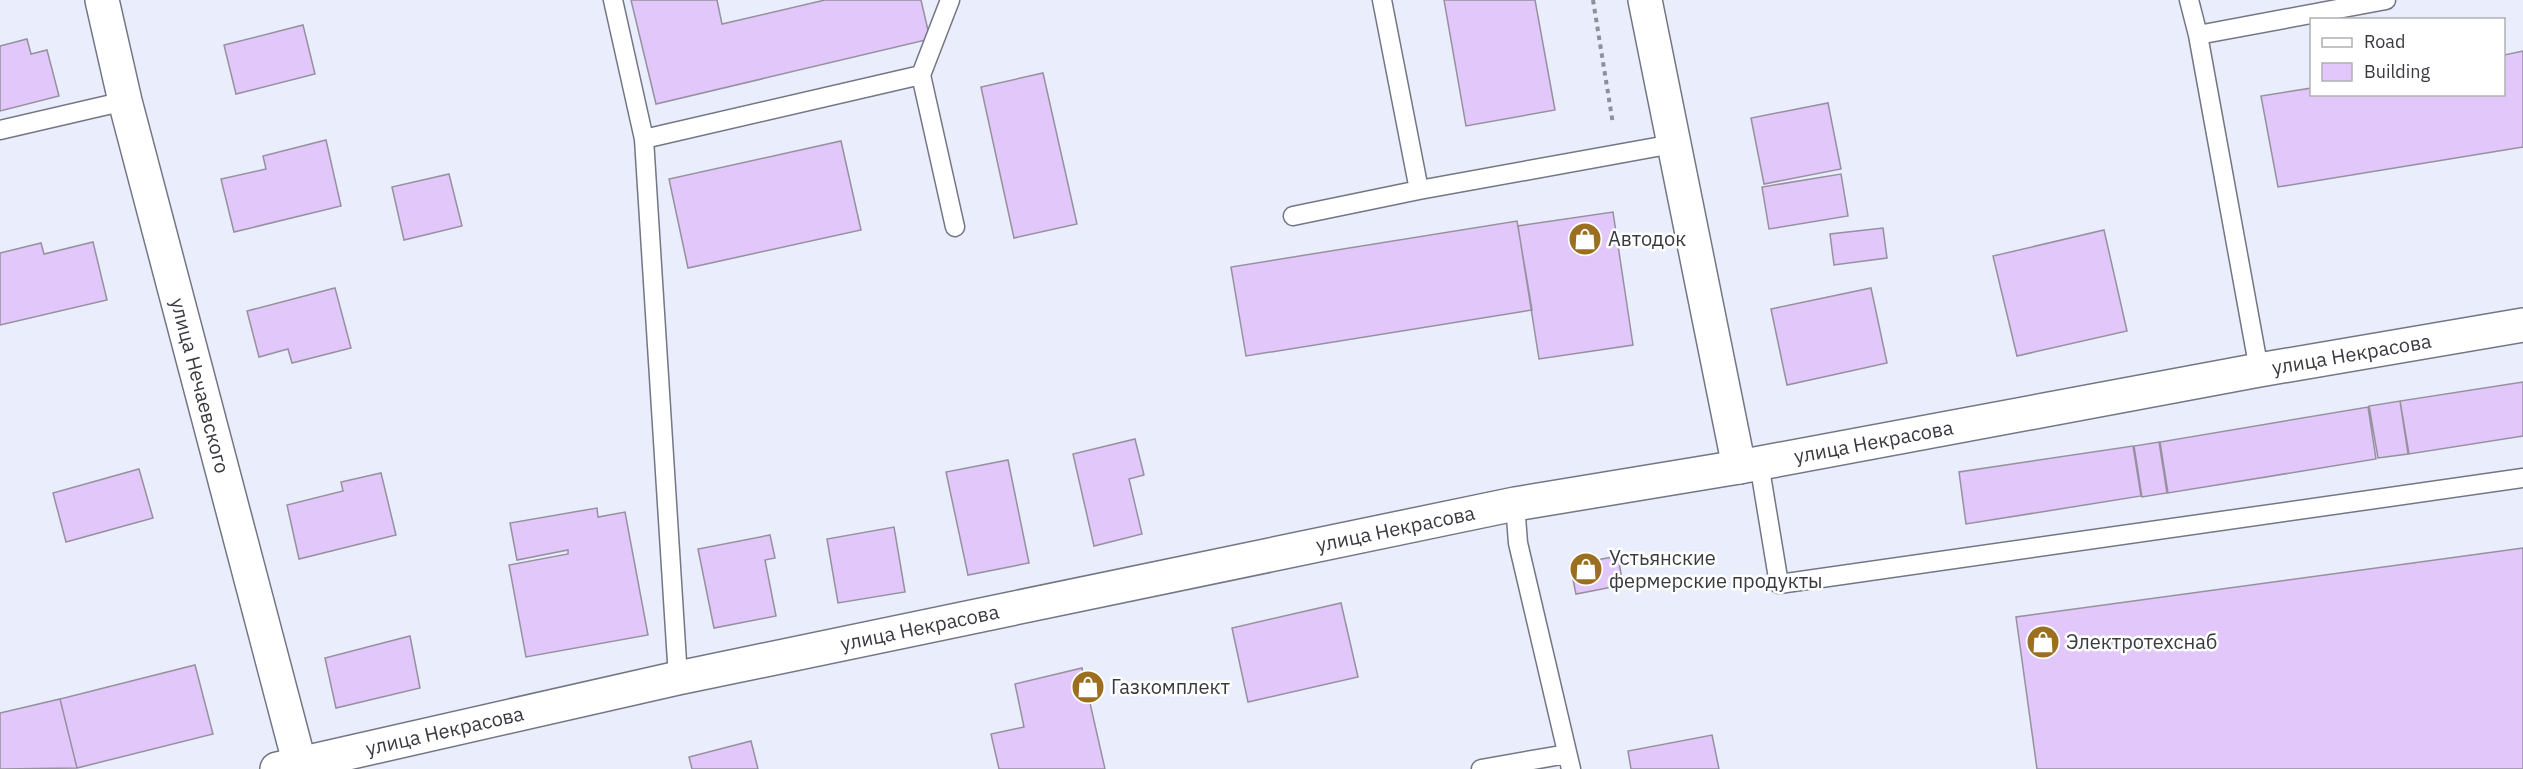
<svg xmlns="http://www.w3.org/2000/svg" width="2523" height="769" viewBox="0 0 2523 769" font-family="'IBM Plex Sans',sans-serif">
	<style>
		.building { fill: #e1c7fa; stroke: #97909e; stroke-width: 1.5 }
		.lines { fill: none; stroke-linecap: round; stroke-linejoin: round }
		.lane-casing { stroke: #737683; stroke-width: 21 }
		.street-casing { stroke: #737683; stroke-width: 36 }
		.path { stroke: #8d909a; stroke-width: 4; stroke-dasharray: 4.5 4.5; stroke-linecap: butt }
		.lane { stroke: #fff; stroke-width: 18 }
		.street { stroke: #fff; stroke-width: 33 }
		.labels { text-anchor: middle; stroke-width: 5; stroke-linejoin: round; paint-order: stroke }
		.poi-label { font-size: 20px; fill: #383a40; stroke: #fff; text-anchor: start }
		.street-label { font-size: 20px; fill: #383a40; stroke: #fff }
	</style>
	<rect width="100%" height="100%" fill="#e9edfc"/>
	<path class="building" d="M631,0H717L722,24L825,0H921L930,39L656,104Z
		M1444,0H1535L1555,110L1466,126Z
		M303,25L315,74L236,94L224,45Z
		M27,39L31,54L47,50L59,96L0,111V46Z
		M2523,51V147L2278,187L2261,96L2312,88V94H2504V55Z
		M1043,73L1077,224L1014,238L981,87Z
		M1828,103L1841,169L1764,184L1751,118Z
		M326,140L341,206L234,232L221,179L266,169L263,156Z
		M841,141L861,230L688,268L669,179Z
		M449,174L462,226L404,240L392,187Z
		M1841,174L1848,216L1769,229L1762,187Z
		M1613,212L1633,345L1539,359L1518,226Z
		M1517,221L1532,310L1246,356L1231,267Z
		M1883,228L1887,258L1834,265L1830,234Z
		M2104,230L2127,331L2017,356L1993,256Z
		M93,242L107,300L0,325V253L41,243L44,254Z
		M335,288L351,348L292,363L288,349L259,357L247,311Z
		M1871,288L1887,363L1787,385L1771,309Z
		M2523,382V436L2409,454L2400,401Z
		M2400,401L2408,454L2378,458L2369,406Z
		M2368,407L2376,459L2168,493L2160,442Z
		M1135,439L1144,475L1129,479L1142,534L1094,546L1073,454Z
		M2159,442L2167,493L2142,497L2134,446Z
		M2133,446L2141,496L1966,524L1959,472Z
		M1008,460L1029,563L968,575L946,472Z
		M139,469L153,518L66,542L53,493Z
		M381,473L396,535L299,559L287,505L343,491L341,482Z
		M597,508L598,517L625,512L648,635L526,657L509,565L568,554V550L517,560L510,523Z
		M894,527L905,592L838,603L827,539Z
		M770,535L775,558L765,560L776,616L714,628L698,549Z
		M2523,548V769H2037L2016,617Z
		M1618,556L1623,585L1576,594L1570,565Z
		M1341,603L1358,677L1248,702L1232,628Z
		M410,636L420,688L336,708L325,658Z
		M195,665L213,734L77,768L60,699Z
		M1082,668L1105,769H999L991,734L1024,727L1015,684Z
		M60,699L77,768L0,769V713Z
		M1712,735L1719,769H1631L1628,751Z
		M751,741L758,769H692L689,757Z"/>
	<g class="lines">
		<g class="lane-casing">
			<path id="lane" d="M613,0L644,139L678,678
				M1382,0L1419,190L1673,144
				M2189,0L2198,35L2259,370
				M2198,35L2386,0
				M921,75L950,0
				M0,130L125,101
				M644,139L921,75L955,227
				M1293,216L1419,190
				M1759,463L1779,584L2523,478
				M1515,504L1518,543L1571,769
				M1481,769L1567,754"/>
		</g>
		<g class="street-casing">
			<g id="street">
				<path id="s1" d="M102,0L125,101L301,769"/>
				<path d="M1645,0L1739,467"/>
				<path id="s2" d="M277,769L678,678L1515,504L1739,467L2259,370L2523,325"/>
			</g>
		</g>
		<path class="path" d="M1593,0L1613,124"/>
		<use href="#lane" class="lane"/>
		<use href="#street" class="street"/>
	</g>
	<defs>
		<g id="shop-disc" transform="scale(1.725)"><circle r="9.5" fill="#9b6f1f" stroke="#fff"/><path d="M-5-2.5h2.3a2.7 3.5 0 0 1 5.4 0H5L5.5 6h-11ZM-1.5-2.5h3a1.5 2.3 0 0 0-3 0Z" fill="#fff"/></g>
	</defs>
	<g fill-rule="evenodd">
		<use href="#shop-disc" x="1585" y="239"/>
		<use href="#shop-disc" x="1586" y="569"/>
		<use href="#shop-disc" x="2043" y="642"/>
		<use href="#shop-disc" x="1088" y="687"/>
	</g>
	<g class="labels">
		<g class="poi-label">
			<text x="1608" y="246">Автодок</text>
			<text x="1609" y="565">Устьянские<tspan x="1609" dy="23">фермерские продукты</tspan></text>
			<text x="2066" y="649">Электротехснаб</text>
			<text x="1111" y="694">Газкомплект</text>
		</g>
		<g class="street-label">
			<text dy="7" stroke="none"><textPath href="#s2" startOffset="2116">улица Некрасова</textPath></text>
			<text dy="7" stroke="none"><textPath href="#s1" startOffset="398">улица Нечаевского</textPath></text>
			<text dy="7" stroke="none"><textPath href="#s2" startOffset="1630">улица Некрасова</textPath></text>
			<text dy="7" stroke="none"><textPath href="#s2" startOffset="1144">улица Некрасова</textPath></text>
			<text dy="7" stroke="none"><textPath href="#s2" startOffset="658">улица Некрасова</textPath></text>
			<text dy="7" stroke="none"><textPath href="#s2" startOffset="172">улица Некрасова</textPath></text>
		</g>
	</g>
	<rect x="2310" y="18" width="195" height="78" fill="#ffffff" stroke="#afb0b3" stroke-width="1.5"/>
	<rect x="2322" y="38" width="30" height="9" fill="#ffffff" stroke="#afb0b3" stroke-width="1.5"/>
	<text x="2364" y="48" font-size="18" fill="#383a40">Road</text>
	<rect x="2322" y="63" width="30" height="18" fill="#e1c7fa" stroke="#afb0b3" stroke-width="1.5"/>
	<text x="2364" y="78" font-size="18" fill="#383a40">Building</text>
</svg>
